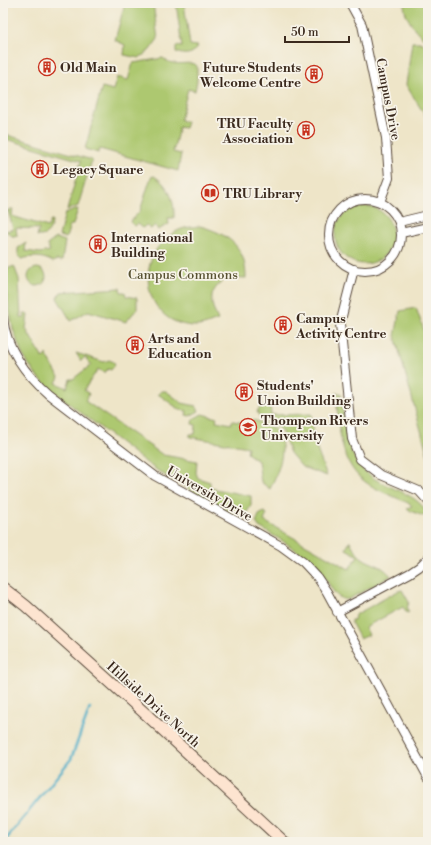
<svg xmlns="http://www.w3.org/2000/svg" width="431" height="845" viewBox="0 0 431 845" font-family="'Libre Bodoni',serif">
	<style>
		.green { fill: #adc86f; stroke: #747946 }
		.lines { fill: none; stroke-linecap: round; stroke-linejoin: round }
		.stream { stroke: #48adc7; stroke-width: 2.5 }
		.street-casing { stroke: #564638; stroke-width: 10 }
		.secondary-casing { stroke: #564638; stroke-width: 13 }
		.street { stroke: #fff; stroke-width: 8 }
		.secondary { stroke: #fde4d0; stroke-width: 11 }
		.labels { text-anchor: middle; stroke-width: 3.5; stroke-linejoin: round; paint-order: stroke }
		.poi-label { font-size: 13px; font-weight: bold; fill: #3b2a1e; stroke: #f7f3e8; text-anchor: start }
		.street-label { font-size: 13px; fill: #3b2a1e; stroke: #f7f3e8 }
		.park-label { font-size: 13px; fill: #585232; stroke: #f7f3e8 }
	</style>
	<rect width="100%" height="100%" fill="#f7f3e8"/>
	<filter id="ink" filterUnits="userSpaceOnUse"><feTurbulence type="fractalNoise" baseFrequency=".025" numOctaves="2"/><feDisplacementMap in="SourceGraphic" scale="8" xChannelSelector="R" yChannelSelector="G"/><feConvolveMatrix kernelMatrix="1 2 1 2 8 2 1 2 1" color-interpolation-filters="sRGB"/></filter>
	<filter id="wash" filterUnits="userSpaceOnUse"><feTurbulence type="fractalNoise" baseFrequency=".012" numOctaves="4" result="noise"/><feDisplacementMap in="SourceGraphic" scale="16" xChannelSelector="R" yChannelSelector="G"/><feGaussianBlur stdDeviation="0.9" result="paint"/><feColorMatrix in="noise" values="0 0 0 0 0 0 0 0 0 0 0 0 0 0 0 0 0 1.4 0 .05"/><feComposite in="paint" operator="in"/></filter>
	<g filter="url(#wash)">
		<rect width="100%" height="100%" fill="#eee5c8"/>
		<path class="green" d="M125,3H153L158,39L149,51L139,58L124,55L125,45L115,40Z
			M176,3H184L190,45L198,46C194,55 184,56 176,52V46L182,47Z
			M404,3H428V42C416,32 404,18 404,3Z
			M412,42H420L428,47V120L406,85Z
			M163,58C175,69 190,59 197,66V81L195,91L188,89L180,120L187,122L185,128L179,127L173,152L181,154L178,171L100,149L98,153L85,149L102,87L113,90L117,77L128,80L133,63Z
			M7,135L92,160L78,206L67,210L81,161L6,139Z
			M154,176C169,185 175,201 174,218H168L169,224L158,230L155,225L151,229L146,225L143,228L138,224L135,226L130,222L140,211L151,177Z
			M335 235a29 29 0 1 1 58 0a29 29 0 1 1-58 0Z
			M11,209H13L12,216L48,227L51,220L52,222C51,231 47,237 37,236L39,229L16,228L17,236H12L6,231L13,229L8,211L3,213Z
			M78,209L73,225H70L66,238L59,236L65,213Z
			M200,226C228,234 246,246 246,278L228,277C209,291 208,298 218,320C211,322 204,326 197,326C142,327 130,253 179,230C185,227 193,227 200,226Z
			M56,238L65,241L62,261L57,260L53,262C42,256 33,256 21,259L18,254V248L26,243L25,251L40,253L50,251L47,245Z
			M3,261L7,269L14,266L19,279L21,318H25L24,313L28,315L26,329L42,357L45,358L46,354L59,377L56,383L67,388L70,379H73L91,365L85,357L81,361L76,353L104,362L109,360L114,362L115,365L111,370L108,369L104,373L98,369L84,390L89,394L85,401L163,455L197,461L196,473L198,478L210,482V488L251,496V505L246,514L238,516L164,475L148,464L54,392L36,375L22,354L13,329L3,275Z
			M28 277a9 9 0 1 1 18 0a9 9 0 1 1-18 0Z
			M120,288L121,292H125L126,296L137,298V309L126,322L88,311L71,321L57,298L61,292Z
			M416,308L426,336H428V456L395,336L400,311Z
			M162,391H166L182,403L196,406L199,411L190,416L186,415L187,411L180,410L158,394Z
			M336,393H341C346,436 345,469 391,487C404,493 418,498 426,511L425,515L423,516L409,510L407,508L412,506L410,504C396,497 377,491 364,481C338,461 339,423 336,393Z
			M270,404L271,415L311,414L316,447L327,476L302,467L290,453L281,430L259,416L257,411C261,407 264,405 270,404Z
			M202,414L217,418L216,421L231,424L232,421L247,423L252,420C295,428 283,461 270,489L261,482L258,461L247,453L248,447L190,437V434H195L196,425L192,424L193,419Z
			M264,512L267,514L264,521L349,569L358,556L346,549L350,541C353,547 356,553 361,557C373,566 379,562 391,576L349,599C335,602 331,584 323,576C305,553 283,541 259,527L256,522L259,515Z
			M402,590L409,602L407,609L409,612L407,613L403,607L365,627L369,635L360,639L351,622V620H354L355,615L398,591Z"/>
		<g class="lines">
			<path class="stream" d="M4,842L71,759L90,708"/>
		</g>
	</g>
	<g filter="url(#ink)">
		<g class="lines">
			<g class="street-casing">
				<path id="street" d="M350,3L362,25L386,138L389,178L380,202
					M329 235a36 36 0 1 1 72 0a36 36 0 1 1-72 0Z
					M399,222L428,215
					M401,233L428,227
					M354,269L340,324L352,439L360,459L381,475L419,491L428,501
					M3,318C6,348 26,375 48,394L155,476L281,546L303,562L317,577L327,592L428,777
					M337,612L410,573L419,567L428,558"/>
			</g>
			<g class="secondary-casing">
				<path id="secondary" d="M3,588L26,606L149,717L284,842"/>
			</g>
			<use href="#street" class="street"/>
			<use href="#secondary" class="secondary"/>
		</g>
	</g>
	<defs>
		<g id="building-ring" transform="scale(0.9)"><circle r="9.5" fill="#f7f3e8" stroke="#c8321e" stroke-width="1.5"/><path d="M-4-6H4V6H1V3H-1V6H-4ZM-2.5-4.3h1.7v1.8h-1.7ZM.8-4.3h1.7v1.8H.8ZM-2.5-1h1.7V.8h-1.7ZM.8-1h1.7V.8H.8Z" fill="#c8321e"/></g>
		<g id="library-ring" transform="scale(0.9)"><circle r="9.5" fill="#f7f3e8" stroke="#c8321e" stroke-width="1.5"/><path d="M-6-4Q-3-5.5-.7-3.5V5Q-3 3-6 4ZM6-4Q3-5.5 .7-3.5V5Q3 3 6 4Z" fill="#c8321e"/></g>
		<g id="university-ring" transform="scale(0.9)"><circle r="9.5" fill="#f7f3e8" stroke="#c8321e" stroke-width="1.5"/><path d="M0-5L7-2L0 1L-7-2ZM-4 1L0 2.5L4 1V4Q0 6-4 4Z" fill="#c8321e"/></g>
	</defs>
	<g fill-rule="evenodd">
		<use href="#building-ring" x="47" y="67"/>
		<use href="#building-ring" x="314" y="74"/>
		<use href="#building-ring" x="306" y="130"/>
		<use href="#building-ring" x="40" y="169"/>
		<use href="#library-ring" x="210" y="193"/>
		<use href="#building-ring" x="98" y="244"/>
		<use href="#building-ring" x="283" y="325"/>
		<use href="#building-ring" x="135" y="345"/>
		<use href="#building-ring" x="244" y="392"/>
		<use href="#university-ring" x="248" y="427"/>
	</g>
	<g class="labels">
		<g class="poi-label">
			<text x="60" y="72">Old Main</text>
			<text x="301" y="72" text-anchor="end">Future Students<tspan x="301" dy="15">Welcome Centre</tspan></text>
			<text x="293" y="128" text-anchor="end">TRU Faculty<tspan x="293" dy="15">Association</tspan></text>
			<text x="53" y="174">Legacy Square</text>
			<text x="223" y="198">TRU Library</text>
			<text x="111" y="242">International<tspan x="111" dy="15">Building</tspan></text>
			<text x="296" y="323">Campus<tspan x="296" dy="15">Activity Centre</tspan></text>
			<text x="148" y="343">Arts and<tspan x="148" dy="15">Education</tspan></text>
			<text x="257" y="390">Students'<tspan x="257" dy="15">Union Building</tspan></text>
			<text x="261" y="425">Thompson Rivers<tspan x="261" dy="15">University</tspan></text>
		</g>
		<g class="street-label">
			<text transform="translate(389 99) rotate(79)" y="5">Campus Drive</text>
			<text transform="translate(210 493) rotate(30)" y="5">University Drive</text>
			<text transform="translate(154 704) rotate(42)" y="5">Hillside Drive North</text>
		</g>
		<g class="park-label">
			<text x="183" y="279">Campus Commons</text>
		</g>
	</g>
	<rect width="431" height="845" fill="none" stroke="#f7f3e8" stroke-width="16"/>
	<path d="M285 36v6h64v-6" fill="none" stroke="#3b2a1e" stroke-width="2"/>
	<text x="291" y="36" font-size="12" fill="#3b2a1e" stroke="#f7f3e8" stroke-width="3" paint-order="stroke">50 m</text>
</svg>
